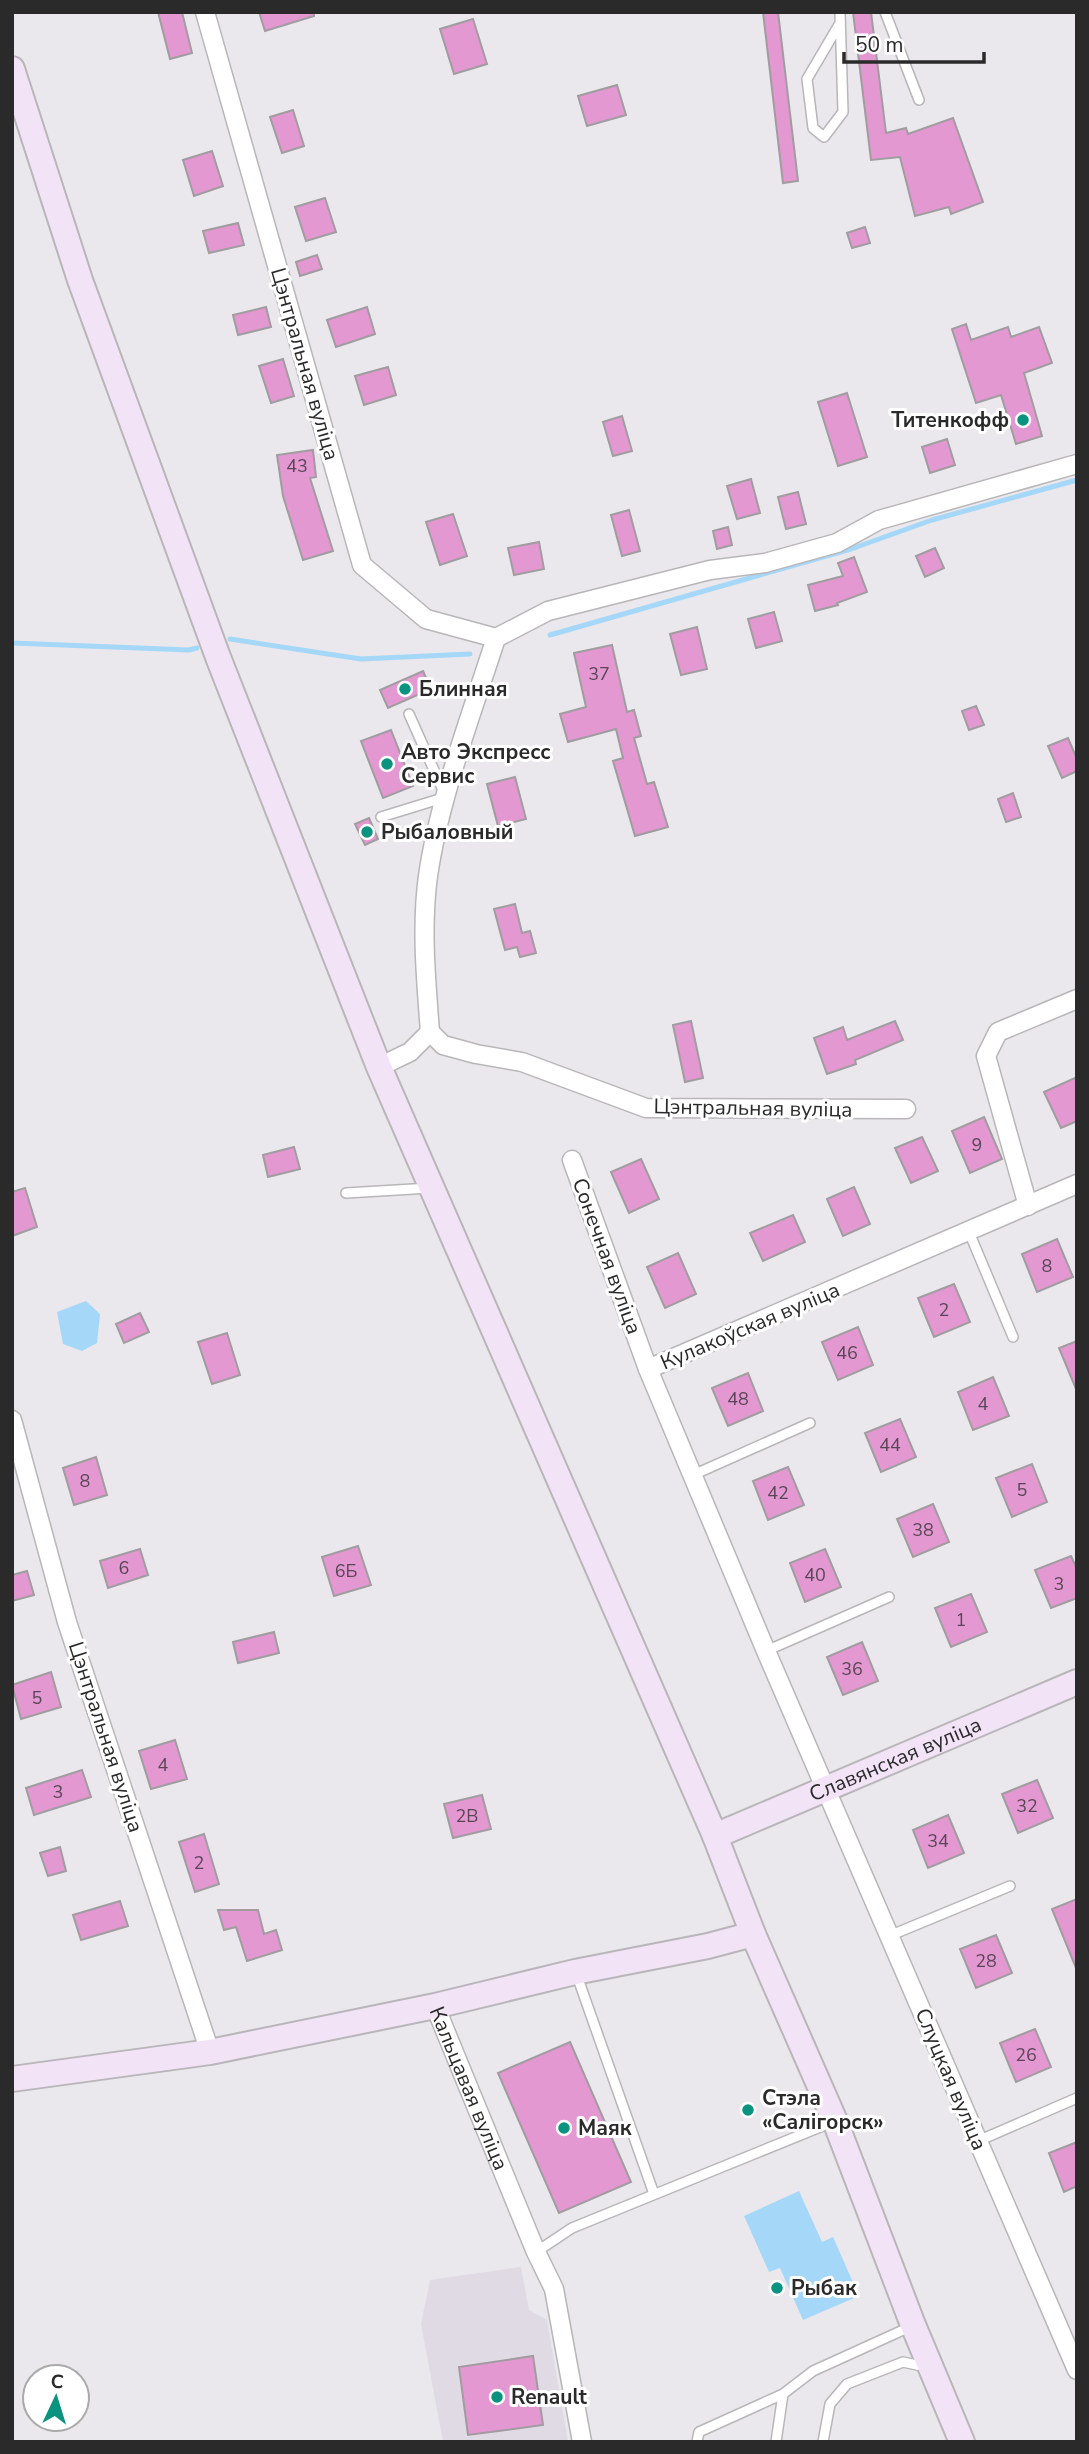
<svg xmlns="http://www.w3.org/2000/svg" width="1089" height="2454" viewBox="0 0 1089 2454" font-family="'Nunito Sans',sans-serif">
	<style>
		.built { fill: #e0dae5 }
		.water { fill: #a5d7f9 }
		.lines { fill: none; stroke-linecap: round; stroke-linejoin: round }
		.stream { stroke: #a5d7f9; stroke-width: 5 }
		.building { fill: #e498d2; stroke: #a09c9f; stroke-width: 2 }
		.lane-casing { stroke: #b8b6b9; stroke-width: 12 }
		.street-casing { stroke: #b8b6b9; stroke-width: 21 }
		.secondary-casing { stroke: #b8b6b9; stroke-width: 28 }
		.lane { stroke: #fff; stroke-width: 9 }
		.street { stroke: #fff; stroke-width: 18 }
		.secondary { stroke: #f3e3f7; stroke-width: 24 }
		.poi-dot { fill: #0a947f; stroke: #fff; stroke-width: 2.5 }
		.labels { text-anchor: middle; stroke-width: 6; stroke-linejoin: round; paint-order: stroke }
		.number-label { font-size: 18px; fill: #584655 }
		.street-label { font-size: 21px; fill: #2a2a2b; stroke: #fff }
		.poi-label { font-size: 21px; font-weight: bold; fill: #2a2a2b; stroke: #fff; text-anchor: start }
	</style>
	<rect width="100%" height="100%" fill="#eae8ec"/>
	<path class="built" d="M521,2267L529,2310L547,2320L568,2442H443L421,2324L430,2280Z"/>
	<path class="water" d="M86,1301L100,1314L97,1343L82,1351L63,1344L57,1312Z
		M799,2191L822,2242L833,2237L859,2296L803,2320L780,2268L769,2272L744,2216Z"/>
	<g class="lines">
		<path class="stream" d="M550,635L851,549L932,520L1077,480
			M230,639L361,659L470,654
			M12,643L189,650L197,648"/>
	</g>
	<path class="building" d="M158,12H182L192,53L170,59Z
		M259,12H314V16L265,31Z
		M763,12H778L798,181L783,183Z
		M853,12H871L886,133L906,128L908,134L953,118L983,202L951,214L949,207L915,216L900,157L871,160Z
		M473,19L487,64L454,74L440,29Z
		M617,85L626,115L587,126L578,96Z
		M293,110L304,146L282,153L270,117Z
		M212,151L223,186L194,196L183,160Z
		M325,198L336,232L306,241L295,207Z
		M238,223L244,245L209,253L203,231Z
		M865,227L870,243L852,248L847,233Z
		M317,255L322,269L300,276L296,262Z
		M266,307L271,327L238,335L233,315Z
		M367,307L375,334L336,347L327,320Z
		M966,324L971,340L1008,327L1011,337L1039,327L1052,363L1024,373L1042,436L1016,444L1001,395L976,403L952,329Z
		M283,359L294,396L271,403L259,366Z
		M388,367L396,395L364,405L355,376Z
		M847,393L867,457L838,466L818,402Z
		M622,416L632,451L613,456L603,422Z
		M947,439L955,465L930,473L922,447Z
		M313,450L316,477L310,478L333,551L303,560L283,496L277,455Z
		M751,479L760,513L737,519L727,486Z
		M798,492L806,524L786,529L778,497Z
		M629,510L640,551L622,556L611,515Z
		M453,514L467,556L440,565L426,522Z
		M728,527L732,545L717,549L713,531Z
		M539,542L544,569L514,575L508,548Z
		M935,548L944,568L925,577L916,556Z
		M854,557L867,592L837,603L838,605L815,611L808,585L843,576L838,563Z
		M774,612L782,641L756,648L748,619Z
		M697,627L707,669L681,675L670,634Z
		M612,645L627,712L634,710L641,736L634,738L647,784L654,782L668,827L635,836L613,761L623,758L616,729L568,742L560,714L586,707L574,653Z
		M423,671L431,689L388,708L380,690Z
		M976,706L984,725L969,730L962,711Z
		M391,730L413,786L383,798L361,741Z
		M1068,738L1077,759V771L1062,778L1048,746Z
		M515,777L526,819L498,826L487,784Z
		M1013,793L1021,817L1006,822L998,799Z
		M369,818L378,839L365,845L355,824Z
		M515,904L522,933L530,931L536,953L520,957L517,947L505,950L494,909Z
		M691,1021L703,1078L685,1082L673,1025Z
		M895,1021L903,1040L855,1060L856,1064L827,1074L814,1038L843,1027L847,1040Z
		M1077,1077V1121L1061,1128L1044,1092Z
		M984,1117L1002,1159L970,1173L952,1131Z
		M922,1137L938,1171L911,1183L895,1148Z
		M294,1147L300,1169L268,1177L263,1155Z
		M641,1159L659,1199L629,1213L611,1172Z
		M854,1187L870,1224L843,1236L827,1199Z
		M25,1188L37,1227L12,1236V1192Z
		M793,1215L805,1242L763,1261L750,1233Z
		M1057,1239L1073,1277L1037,1292L1022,1254Z
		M678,1253L696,1294L665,1308L647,1267Z
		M954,1284L970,1322L934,1337L918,1298Z
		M140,1313L149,1332L124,1343L116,1324Z
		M858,1327L873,1365L838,1380L822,1342Z
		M227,1333L240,1375L212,1384L198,1342Z
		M1077,1341V1389H1076L1059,1348Z
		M748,1373L763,1411L728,1426L712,1388Z
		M993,1377L1009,1416L973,1430L958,1392Z
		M900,1419L916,1457L881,1472L865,1433Z
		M96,1457L107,1495L74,1505L63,1468Z
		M1032,1464L1047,1502L1012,1517L996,1478Z
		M788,1467L804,1505L768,1520L753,1481Z
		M933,1504L949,1542L913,1557L897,1519Z
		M358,1546L371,1585L334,1596L322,1557Z
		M140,1549L148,1575L108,1588L100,1561Z
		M825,1549L841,1587L805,1602L790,1563Z
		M1071,1556L1077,1569V1598L1051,1608L1035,1570Z
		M27,1571L34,1595L12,1601V1575Z
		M971,1594L987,1632L951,1647L935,1608Z
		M274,1632L279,1653L238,1663L233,1642Z
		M862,1642L878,1681L843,1695L827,1657Z
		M51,1672L61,1707L21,1719L12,1685Z
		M175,1740L187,1779L151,1789L139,1751Z
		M82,1770L91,1797L34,1815L26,1788Z
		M1037,1780L1053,1818L1018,1833L1002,1794Z
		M482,1795L491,1829L453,1838L444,1804Z
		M948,1815L964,1853L928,1868L913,1830Z
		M204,1834L219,1884L195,1892L179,1842Z
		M60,1847L66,1871L48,1876L40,1853Z
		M1077,1899V1968H1076L1052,1909Z
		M120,1901L128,1926L81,1940L73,1915Z
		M218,1910H258L264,1934L276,1930L282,1950L247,1961L236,1927L224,1930Z
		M996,1935L1012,1973L976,1988L960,1949Z
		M1035,2029L1051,2067L1016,2082L1000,2043Z
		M570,2042L631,2182L559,2213L498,2073Z
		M1077,2142V2186L1064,2192L1049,2153Z
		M533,2356L543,2425L468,2435L459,2367Z"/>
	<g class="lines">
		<g class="lane-casing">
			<path id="lane" d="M840,12L843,112L824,137L813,128L807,79L840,23
				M885,12L919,100
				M381,817L446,797L409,714
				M346,1193L430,1188
				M969,1232L1013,1337
				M693,1475L810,1423
				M766,1651L889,1597
				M889,1936L1010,1886
				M576,1973L654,2194
				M978,2141L1077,2098
				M536,2252L572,2228L835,2121
				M697,2442L699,2432L783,2394L813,2371L912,2326
				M776,2442L783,2394
				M823,2442L830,2404L847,2384L903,2362L926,2367"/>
		</g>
		<g class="street-casing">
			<g id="street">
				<path d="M205,12L362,565L426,619L496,638L548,611L710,570L765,563L837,543L879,520L1077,464"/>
				<path d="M496,638C472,713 439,799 428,876C421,927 426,980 430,1032L443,1045L476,1054L522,1062L646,1108L906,1109"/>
				<path d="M379,1067L410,1052L430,1032"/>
				<path d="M572,1160L648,1369L766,1651L1077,2370"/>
				<path d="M1028,1206L986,1056L998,1032L1077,999"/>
				<path d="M648,1369L1077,1184"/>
				<path d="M12,1420L67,1622L210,2052"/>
				<path id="s1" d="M435,2006L536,2252L554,2289L582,2442"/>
			</g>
		</g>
		<g class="secondary-casing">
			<g id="secondary">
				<path d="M12,69L80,280L218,657L379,1067L715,1836L753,1934L835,2121L913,2325L962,2442"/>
				<path id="s2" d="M715,1836L1077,1682"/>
				<path d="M12,2079L210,2052L435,2006L575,1972L708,1946L753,1934"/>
			</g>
		</g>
		<use href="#lane" class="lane"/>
		<use href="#street" class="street"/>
		<use href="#secondary" class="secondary"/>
	</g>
	<g class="poi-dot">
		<circle cx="1023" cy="420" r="7"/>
		<circle cx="405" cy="689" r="7"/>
		<circle cx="387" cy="764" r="7"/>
		<circle cx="367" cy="832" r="7"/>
		<circle cx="748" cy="2110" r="7"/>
		<circle cx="564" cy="2128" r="7"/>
		<circle cx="777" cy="2288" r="7"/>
		<circle cx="497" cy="2397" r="7"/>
	</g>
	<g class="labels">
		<g class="number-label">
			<text x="297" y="472">43</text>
			<text x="599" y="680">37</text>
			<text x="977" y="1151">9</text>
			<text x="1047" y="1272">8</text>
			<text x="944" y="1316">2</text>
			<text x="847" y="1359">46</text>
			<text x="738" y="1405">48</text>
			<text x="983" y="1410">4</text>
			<text x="890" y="1451">44</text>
			<text x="85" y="1487">8</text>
			<text x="1022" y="1496">5</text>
			<text x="778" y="1499">42</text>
			<text x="923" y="1536">38</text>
			<text x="124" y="1574">6</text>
			<text x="346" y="1577">6Б</text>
			<text x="815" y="1581">40</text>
			<text x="1059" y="1590">3</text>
			<text x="961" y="1626">1</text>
			<text x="852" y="1675">36</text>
			<text x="37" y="1704">5</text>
			<text x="163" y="1771">4</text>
			<text x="58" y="1798">3</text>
			<text x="1027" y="1812">32</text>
			<text x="467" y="1822">2В</text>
			<text x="938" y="1847">34</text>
			<text x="199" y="1869">2</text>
			<text x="986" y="1967">28</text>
			<text x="1026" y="2061">26</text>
		</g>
		<g class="street-label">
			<text transform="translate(305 364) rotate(74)" y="7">Цэнтральная вуліца</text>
			<text transform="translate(753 1108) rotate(1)" y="7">Цэнтральная вуліца</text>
			<text transform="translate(607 1256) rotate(70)" y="7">Сонечная вуліца</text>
			<text transform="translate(750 1326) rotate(-23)" y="7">Кулакоўская вуліца</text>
			<text transform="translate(106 1737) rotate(72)" y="7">Цэнтральная вуліца</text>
			<text dy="7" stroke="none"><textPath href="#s2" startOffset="196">Славянская вуліца</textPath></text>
			<text transform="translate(951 2079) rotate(67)" y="7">Слуцкая вуліца</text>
			<text dy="7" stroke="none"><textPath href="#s1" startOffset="89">Кальцавая вуліца</textPath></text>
		</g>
		<g class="poi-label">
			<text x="1009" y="427" text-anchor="end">Титенкофф</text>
			<text x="419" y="696">Блинная</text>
			<text x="401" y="759">Авто Экспресс<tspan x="401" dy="24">Сервис</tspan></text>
			<text x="381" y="839">Рыбаловный</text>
			<text x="762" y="2105">Стэла<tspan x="762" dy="24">«Салігорск»</tspan></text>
			<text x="578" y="2135">Маяк</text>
			<text x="791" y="2295">Рыбак</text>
			<text x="511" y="2404">Renault</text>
		</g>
	</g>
	<rect width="1089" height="2454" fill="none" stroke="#2a2a2b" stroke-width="28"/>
	<g transform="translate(56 2398) rotate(4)"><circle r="33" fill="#ffffff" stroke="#aaaaaa" stroke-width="2"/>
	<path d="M0-5L12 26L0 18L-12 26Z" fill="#0a947f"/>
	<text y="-10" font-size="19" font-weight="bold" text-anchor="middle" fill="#2a2a2b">С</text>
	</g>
	<path d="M844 52v10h140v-10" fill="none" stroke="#2a2a2b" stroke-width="3.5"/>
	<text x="855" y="52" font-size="21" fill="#2a2a2b" stroke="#ffffff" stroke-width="5" paint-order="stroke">50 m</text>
</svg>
